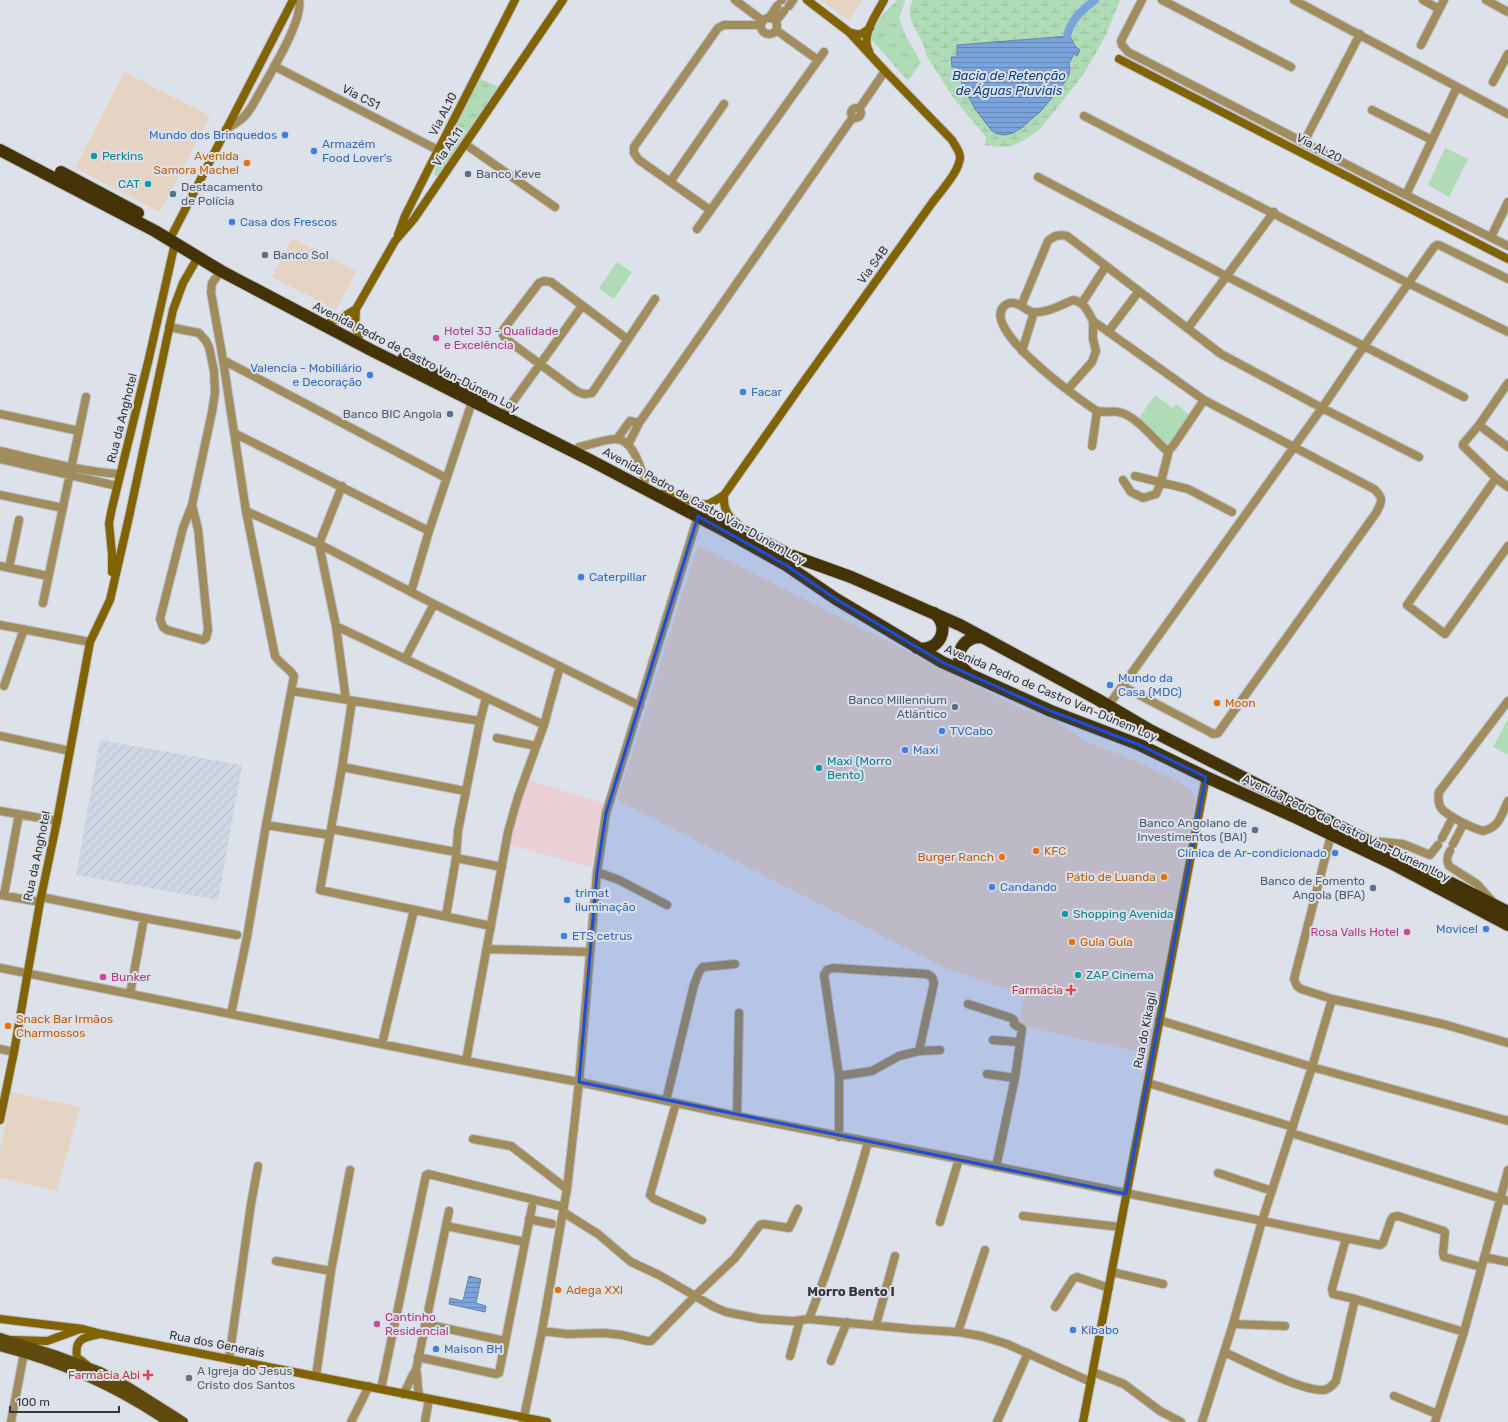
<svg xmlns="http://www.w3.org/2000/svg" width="1508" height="1422" viewBox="0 0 1508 1422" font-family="Rubik,sans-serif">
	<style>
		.commercial { fill: #e5d4c3 }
		.industrial { fill: url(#industrial-furrows) }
		.education { fill: #ead0d5 }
		.grass { fill: url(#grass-tufts) }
		.wetland { fill: url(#wetland-marsh); fill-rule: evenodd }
		.pitch { fill: #afdbb7 }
		.water { fill: url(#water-rules); stroke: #6683ab }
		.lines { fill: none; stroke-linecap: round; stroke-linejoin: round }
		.canal { stroke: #7ba3dc; stroke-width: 8 }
		.street-casing { stroke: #bbbfc6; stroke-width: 10 }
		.secondary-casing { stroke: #bbbfc6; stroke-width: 10 }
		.primary-casing { stroke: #bbbfc6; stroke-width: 12 }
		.highway-casing { stroke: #bbbfc6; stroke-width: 14 }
		.street { stroke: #a18c5d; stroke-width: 8 }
		.secondary { stroke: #826301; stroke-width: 8 }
		.primary { stroke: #5f490d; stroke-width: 10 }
		.highway { stroke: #433307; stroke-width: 12 }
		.marked { fill: #1d4ed8; fill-opacity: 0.2; stroke: #1d4ed8; stroke-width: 3; stroke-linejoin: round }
		.shop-dot { fill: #3f7fe0; stroke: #dde1e9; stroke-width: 1.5 }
		.culture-dot { fill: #0f9aa8; stroke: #dde1e9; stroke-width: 1.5 }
		.food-dot { fill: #e8710a; stroke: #dde1e9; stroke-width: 1.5 }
		.service-dot { fill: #5c6f8a; stroke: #dde1e9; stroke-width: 1.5 }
		.hotel-dot { fill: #d1479c; stroke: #dde1e9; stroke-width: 1.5 }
		.health-dot { fill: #e0444e; stroke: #dde1e9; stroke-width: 1.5 }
		.worship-dot { fill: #6b7280; stroke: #dde1e9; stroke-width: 1.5 }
		.labels { text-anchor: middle; stroke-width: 4; stroke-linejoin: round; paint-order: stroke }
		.street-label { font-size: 12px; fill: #35373a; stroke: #dde1e9 }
		.shop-label { font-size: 12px; fill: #366cbe; stroke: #dde1e9; text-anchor: start }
		.culture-label { font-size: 12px; fill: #0d838f; stroke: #dde1e9; text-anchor: start }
		.food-label { font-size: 12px; fill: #c56008; stroke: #dde1e9; text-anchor: start }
		.service-label { font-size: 12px; fill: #4e5e75; stroke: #dde1e9; text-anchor: end }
		.hotel-label { font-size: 12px; fill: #b23c85; stroke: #dde1e9; text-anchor: start }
		.health-label { font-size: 12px; fill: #be3a42; stroke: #dde1e9; text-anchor: end }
		.worship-label { font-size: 12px; fill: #5b616d; stroke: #dde1e9; text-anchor: start }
		.water-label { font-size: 13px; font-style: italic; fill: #104487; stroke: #dde1e9 }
		.neighbourhood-label { font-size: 13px; font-weight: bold; fill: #35373a; stroke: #dde1e9 }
	</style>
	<defs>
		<pattern id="industrial-furrows" width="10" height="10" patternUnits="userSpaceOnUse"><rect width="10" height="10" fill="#ced6e4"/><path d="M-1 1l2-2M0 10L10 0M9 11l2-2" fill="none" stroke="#b2b8c4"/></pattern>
		<pattern id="grass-tufts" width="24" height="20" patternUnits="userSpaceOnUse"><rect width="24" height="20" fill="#afdbb7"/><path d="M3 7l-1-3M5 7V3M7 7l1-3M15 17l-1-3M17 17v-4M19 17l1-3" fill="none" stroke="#97bd9e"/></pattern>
		<pattern id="wetland-marsh" width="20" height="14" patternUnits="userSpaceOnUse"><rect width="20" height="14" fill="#afdbb7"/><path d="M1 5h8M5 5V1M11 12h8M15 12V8" fill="none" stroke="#97bd9e"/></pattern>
		<pattern id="water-rules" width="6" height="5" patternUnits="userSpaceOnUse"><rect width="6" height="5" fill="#7ba3dc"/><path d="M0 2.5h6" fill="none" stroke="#6686b3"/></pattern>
	</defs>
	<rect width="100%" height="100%" fill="#dde1e9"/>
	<path class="commercial" d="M820,0H863L849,20Z
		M124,72L210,116L160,212L75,168Z
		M292,238L356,271L336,310L272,277Z
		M698,545L1015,706L1051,719L1088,742L1136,761L1180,782L1191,790L1196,802L1152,1055L1018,1025L1025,996L943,967L617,800Z
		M11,1092L80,1107L57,1191L0,1178V1151Z"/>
	<path class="industrial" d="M100,740L242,765L218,900L76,875Z"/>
	<path class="education" d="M528,780L603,803L591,867L510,845L517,812Z"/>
	<path class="grass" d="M897,0H905L899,19L906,36L921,62L908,81L872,40C871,24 887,11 897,0Z
		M480,79L498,87L439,175L435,176L434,172L449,139Z"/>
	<path class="wetland" d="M913,0H1120L1106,35L1083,75L1041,128L1026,139L1012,146L1000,147L985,145L986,137L955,100L926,55C925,37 901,19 913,0ZM1070,36L1075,46L1080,50C1076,53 1070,58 1069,64C1069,69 1070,72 1068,76C1064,85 1032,124 1023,127C1016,130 1000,130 992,131L975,109L962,85L958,67H952L957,57V45Z"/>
	<path class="pitch" d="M1445,148L1468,159L1449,197L1428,185Z
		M617,262L632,272L614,299L599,288Z
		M1155,395L1173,408L1176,404L1191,416L1169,446L1136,422Z
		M1508,719V755L1493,747Z"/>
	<path class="water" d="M1070,36L1075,46L1080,50L1077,56L1074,54L1069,63L1070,69L1069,75L1065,82L1041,111L1023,127L1013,133L1005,135L998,134L992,131L975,109L962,85L958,67H952L951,57H957V45Z
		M469,1276L481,1279L476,1303L486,1306L485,1312L449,1304L450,1298L463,1301Z"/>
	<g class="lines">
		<path class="canal" d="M1067,36C1071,19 1082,10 1095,0"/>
		<g class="street-casing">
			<path id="street" d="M735,0L763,21
				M781,0H782
				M1142,0L1124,35L1121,41L1122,45L1128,52L1406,195L1508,246
				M1162,0L1291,67
				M1294,0L1508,114
				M1423,0L1439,9
				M1486,0L1508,12
				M789,6L793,0
				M761 26a8 8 0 1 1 16 0a8 8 0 1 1-16 0Z
				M769,18L777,6
				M776,21L784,11
				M776,30L818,60
				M1421,45L1444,0
				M274,66L438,150
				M1493,82L1508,54
				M851 113a5 5 0 1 1 10 0a5 5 0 1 1-10 0Z
				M859,109L885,71
				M1372,110L1432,140
				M1084,116L1408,283L1508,332
				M226,129C242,120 246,117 255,101C266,80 304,21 299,0
				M1304,142L1360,34
				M465,144L555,207
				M1038,177L1226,276L1464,397
				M670,182L724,104
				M1406,195L1457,87
				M710,210L639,160L634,153V147L718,28L724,25H761
				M697,229L824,52
				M1491,237L1508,202
				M221,271L212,283L211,292L223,360L246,511L275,656C280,664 290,669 294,676L266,825L247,937L231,1014
				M1082,303L1106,266
				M1021,306L1048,241C1054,236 1058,234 1067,236L1221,354L1322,408L1419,457
				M169,327L199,333L206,341L209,347L214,371L215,393L212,412L192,505L183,528L160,619L163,627L167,630L203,640L206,638L208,630L198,529L192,505
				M1188,328L1274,212
				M1108,332L1139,291
				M627,339L551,282L544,281L539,283L503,330V335L506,339L575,390C581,394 585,395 592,393L655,299
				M1022,351L1034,312
				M223,360L446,478
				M1508,383L1479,425L1463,444V446L1496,478L1508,487
				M1068,389L1092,362L1096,351L1093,339V321
				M507,410L582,306
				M0,414L79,431
				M1479,425L1508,447
				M234,433L429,531
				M617,439L630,421L639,423
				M628,445L639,423L853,117
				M1092,446L1097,411
				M579,447C590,445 605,439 616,439C633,439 640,467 645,480
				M0,451C40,460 79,471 120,474
				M0,459L117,486
				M1135,476L1188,489L1232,512
				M1496,478L1407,605L1445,634L1508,546
				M1123,480L1131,492L1143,498L1156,494L1161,482L1169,450L1173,446L1204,400
				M342,486L319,544L336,626L346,700
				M0,495L63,508
				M246,511L319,544L434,604L640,706
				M0,566L48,576
				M9,568L19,520
				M411,592L429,531L472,402
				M43,603L86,397
				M0,625L90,642
				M336,626L544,725
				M405,659L434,604
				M4,686L24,629
				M1122,686L1208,731L1213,734L1218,733L1376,513C1382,502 1384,498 1374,489L1204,400L1093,321C1088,312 1085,302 1073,300C1061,305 1045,314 1032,312C1025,310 1016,299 1007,304C973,324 1081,401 1097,411C1106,413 1114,410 1122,413C1136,417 1153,438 1165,449L1169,450
				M292,691L480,721
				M352,701L342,767L320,890L491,926
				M1508,701L1439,792C1438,798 1438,803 1441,808C1447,816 1472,828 1483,831C1500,827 1501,815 1508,801
				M1108,706L1322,408L1364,346L1434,247L1437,245H1439L1508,279
				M0,736L70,751
				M497,738L536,746
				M342,767L465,791
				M0,811L57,821
				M266,825L330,835
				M331,829L456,852
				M1331,835L1294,979L1297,986L1301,989L1332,999L1443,1024L1508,1043
				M1442,838L1453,817
				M1373,841L1403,844L1430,855L1438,845
				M1453,844L1464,823
				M1450,851C1447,856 1446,860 1449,866L1477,884L1492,901
				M456,858L502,867
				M597,872L619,880L667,905
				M0,895L40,902
				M4,895L19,814
				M41,897L144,918L237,935
				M446,916L456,858L458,831L480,721L486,698
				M487,949L590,952
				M0,968L466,1061L579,1082L737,1116L959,1159L1380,1245L1383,1243L1391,1220L1393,1217L1398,1216L1444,1231L1445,1232L1443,1253L1444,1257L1481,1267
				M130,994L144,918
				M968,1004L1011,1018L1014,1020V1024L1022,1029L1015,1078L996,1167
				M1159,1020L1312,1067L1508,1121
				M993,1040L1019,1042
				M382,1044L414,910
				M0,1049L14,1052
				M466,1061L508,832L518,797L544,725L560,666
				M987,1074L1015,1078
				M839,1076L872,1071L899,1056L919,1051L940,1050
				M1148,1083L1293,1127
				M666,1101L694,985L699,972L703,967L735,964
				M676,1103L650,1195L654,1199L702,1220
				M737,1116L739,1013
				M1291,1133L1508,1201
				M839,1137V1076L824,975L827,970L833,968L927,974L932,977L934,983L919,1051
				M473,1139L511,1146L567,1189
				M1218,1173L1272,1191
				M563,1212L598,1234L631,1262L659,1275L714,1307L726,1312L761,1319L793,1321L809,1319L911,1329L958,1332L981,1336L1007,1344L1091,1382
				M1023,1216L1120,1227
				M529,1219L552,1224
				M940,1222L959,1159
				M446,1226L525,1242
				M1346,1238L1332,1289L1333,1294L1355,1299L1464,1332
				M1484,1257L1508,1262
				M276,1261L331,1271
				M1112,1272L1163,1284
				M1055,1307L1073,1279L1077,1277L1109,1288
				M809,1319C831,1261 852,1202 868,1142
				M425,1324L505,1341
				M1233,1324L1285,1326
				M876,1325L895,1256
				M542,1331L567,1334L604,1333L622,1335L647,1341H651L695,1296L735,1258L760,1225L764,1224L789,1228L798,1209
				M958,1332L985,1250
				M1224,1352C1247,1362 1300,1391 1324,1390C1329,1389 1333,1385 1336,1381L1355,1299
				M790,1356L800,1320
				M418,1357L496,1374L499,1373L532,1207
				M229,1359L251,1204L258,1166
				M831,1361L847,1322
				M416,1370C419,1380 416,1387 420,1397
				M1093,1372L1124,1384L1160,1411L1181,1422
				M316,1376L331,1271L350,1170
				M381,1389L426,1175L428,1174L564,1207
				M403,1394C409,1386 410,1378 416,1370L449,1211
				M1394,1396L1437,1414
				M11,1422L24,1353
				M351,1422L369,1386
				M425,1422L429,1399
				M523,1422L542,1331L567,1189L579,1082L597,872L606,813L698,516
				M997,1422L1028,1353
				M1202,1422L1233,1324L1262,1221L1312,1067L1332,999
				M1435,1422L1464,1332L1508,1170"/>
		</g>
		<g class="secondary-casing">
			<path id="secondary" d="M807,0L849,32C860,36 861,35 870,28
				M869,51C860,36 877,14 884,0
				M1119,59L1508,259
				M173,233L293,0
				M398,235L405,216L429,168L515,0
				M356,309L355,327L360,335
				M331,321L340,319L356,309L395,241L414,219L563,0
				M665,490C676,494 697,506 708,504C714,502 719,498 724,495L802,384L932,203C940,192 960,171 960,157C960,151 955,146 952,140L885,71L849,32
				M724,495C723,508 727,516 738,524
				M112,572V554L109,523L112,508L149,358L175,243
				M0,1120L14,1052L40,902L57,821L90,642L110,600L129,517L173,310L183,283L198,257
				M0,1319L83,1329L102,1334L547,1422
				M13,1340L47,1341L80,1329
				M87,1365L77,1357C74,1338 85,1337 100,1334
				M1083,1422L1206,777"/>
		</g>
		<g class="primary-casing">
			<path id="primary" d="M0,1338L54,1355L100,1372L131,1389L183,1422
				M0,1346C60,1361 118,1387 169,1422"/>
		</g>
		<g class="highway-casing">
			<path id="highway" d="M0,150L155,231L221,271L371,350L590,460L727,532L786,565L836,599L942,662L1051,711L1140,745L1206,777L1297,818L1391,863L1508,925
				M61,172L138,213
				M404,358L482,398
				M710,514L790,555L851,577L960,625L1097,699L1148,729L1508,912
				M917,648C939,653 952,627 934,613
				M967,672C950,658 963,633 985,638"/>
		</g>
		<use href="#street" class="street"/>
		<use href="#secondary" class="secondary"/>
		<use href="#primary" class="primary"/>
		<use href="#highway" class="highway"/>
	</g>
	<path class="marked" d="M698,516L786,565L836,599L942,662L1051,711L1140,745L1206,777L1126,1194L579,1082L597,872L606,813Z"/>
	<g class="shop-dot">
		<circle cx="285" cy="135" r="4"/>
		<circle cx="314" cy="151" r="4"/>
		<circle cx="232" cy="222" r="4"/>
		<circle cx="370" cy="375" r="4"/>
		<circle cx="743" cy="392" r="4"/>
		<circle cx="581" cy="577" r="4"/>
		<circle cx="1110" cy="685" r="4"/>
		<circle cx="942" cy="731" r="4"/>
		<circle cx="905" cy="750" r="4"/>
		<circle cx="1335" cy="853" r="4"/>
		<circle cx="992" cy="887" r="4"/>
		<circle cx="567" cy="900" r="4"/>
		<circle cx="1486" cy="929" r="4"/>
		<circle cx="564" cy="936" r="4"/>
		<circle cx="1073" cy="1330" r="4"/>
		<circle cx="436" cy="1349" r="4"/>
	</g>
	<g class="culture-dot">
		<circle cx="94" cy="156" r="4"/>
		<circle cx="148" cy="184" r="4"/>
		<circle cx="819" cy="768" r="4"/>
		<circle cx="1065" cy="914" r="4"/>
		<circle cx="1078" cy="975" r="4"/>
	</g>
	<g class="food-dot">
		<circle cx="247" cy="163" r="4"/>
		<circle cx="1217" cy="703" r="4"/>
		<circle cx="1036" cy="851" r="4"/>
		<circle cx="1002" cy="857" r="4"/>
		<circle cx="1164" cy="877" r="4"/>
		<circle cx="1072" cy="942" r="4"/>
		<circle cx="8" cy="1026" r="4"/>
		<circle cx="558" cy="1290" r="4"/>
	</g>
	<g class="service-dot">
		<circle cx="468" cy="174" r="4"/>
		<circle cx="173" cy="194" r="4"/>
		<circle cx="265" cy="255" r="4"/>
		<circle cx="450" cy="414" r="4"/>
		<circle cx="955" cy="707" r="4"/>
		<circle cx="1255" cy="830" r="4"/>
		<circle cx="1373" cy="888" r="4"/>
	</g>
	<g class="hotel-dot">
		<circle cx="436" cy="338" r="4"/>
		<circle cx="1407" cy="932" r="4"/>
		<circle cx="103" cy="977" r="4"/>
		<circle cx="377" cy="1324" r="4"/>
	</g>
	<g class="health-dot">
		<path d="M1069 984h4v4h4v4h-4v4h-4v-4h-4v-4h4z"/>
		<path d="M146 1369h4v4h4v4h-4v4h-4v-4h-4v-4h4z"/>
	</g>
	<circle class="worship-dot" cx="189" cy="1378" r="4"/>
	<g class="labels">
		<g class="street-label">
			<text transform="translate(361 97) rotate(27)" y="4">Via CS1</text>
			<text transform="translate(443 114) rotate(-63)" y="4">Via AL10</text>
			<text transform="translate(448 147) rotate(-56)" y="4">Via AL11</text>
			<text transform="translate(1319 148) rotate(27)" y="4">Via AL20</text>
			<text transform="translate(873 265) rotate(-54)" y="4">Via S4B</text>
			<text transform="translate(416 357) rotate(27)" y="4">Avenida Pedro de Castro Van-Dúnem Loy</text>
			<text transform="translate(122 418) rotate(-76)" y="4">Rua da Anghotel</text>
			<text transform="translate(704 506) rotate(29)" y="4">Avenida Pedro de Castro Van-Dúnem Loy</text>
			<text transform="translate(1051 693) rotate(23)" y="4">Avenida Pedro de Castro Van-Dúnem Loy</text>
			<text transform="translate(1346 828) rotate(26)" y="4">Avenida Pedro de Castro Van-Dúnem Loy</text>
			<text transform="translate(37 856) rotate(-78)" y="4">Rua da Anghotel</text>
			<text transform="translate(1145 1030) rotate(-79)" y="4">Rua do Kikagil</text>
			<text transform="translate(217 1344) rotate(11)" y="4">Rua dos Generais</text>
		</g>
		<g class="shop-label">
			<text x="277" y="139" text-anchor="end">Mundo dos Brinquedos</text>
			<text x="322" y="148">Armazém<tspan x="322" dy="14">Food Lover's</tspan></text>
			<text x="240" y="226">Casa dos Frescos</text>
			<text x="362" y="372" text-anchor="end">Valencia - Mobiliário<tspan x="362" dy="14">e Decoração</tspan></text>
			<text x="751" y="396">Facar</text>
			<text x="589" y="581">Caterpillar</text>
			<text x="1118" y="682">Mundo da<tspan x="1118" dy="14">Casa (MDC)</tspan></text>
			<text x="950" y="735">TVCabo</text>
			<text x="913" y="754">Maxi</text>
			<text x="1327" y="857" text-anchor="end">Clínica de Ar-condicionado</text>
			<text x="1000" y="891">Candando</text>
			<text x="575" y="897">trimat<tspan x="575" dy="14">iluminação</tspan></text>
			<text x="1478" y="933" text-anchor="end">Movicel</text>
			<text x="572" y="940">ETS cetrus</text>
			<text x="1081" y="1334">Kibabo</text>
			<text x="444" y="1353">Maison BH</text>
		</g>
		<g class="culture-label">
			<text x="102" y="160">Perkins</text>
			<text x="140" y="188" text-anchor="end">CAT</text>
			<text x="827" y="765">Maxi (Morro<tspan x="827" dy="14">Bento)</tspan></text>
			<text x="1073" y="918">Shopping Avenida</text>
			<text x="1086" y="979">ZAP Cinema</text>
		</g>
		<g class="food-label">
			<text x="239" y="160" text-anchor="end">Avenida<tspan x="239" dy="14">Samora Machel</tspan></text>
			<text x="1225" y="707">Moon</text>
			<text x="1044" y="855">KFC</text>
			<text x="994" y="861" text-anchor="end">Burger Ranch</text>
			<text x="1156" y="881" text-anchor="end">Pátio de Luanda</text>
			<text x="1080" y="946">Gula Gula</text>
			<text x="16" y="1023">Snack Bar Irmãos<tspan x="16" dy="14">Charmossos</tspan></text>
			<text x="566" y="1294">Adega XXI</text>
		</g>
		<g class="service-label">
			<text x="476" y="178" text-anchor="start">Banco Keve</text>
			<text x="181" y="191" text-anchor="start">Destacamento<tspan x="181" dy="14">de Polícia</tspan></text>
			<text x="273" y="259" text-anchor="start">Banco Sol</text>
			<text x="442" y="418">Banco BIC Angola</text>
			<text x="947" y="704">Banco Millennium<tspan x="947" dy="14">Atlântico</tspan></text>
			<text x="1247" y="827">Banco Angolano de<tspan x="1247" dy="14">Investimentos (BAI)</tspan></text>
			<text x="1365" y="885">Banco de Fomento<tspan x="1365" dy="14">Angola (BFA)</tspan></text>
		</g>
		<g class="hotel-label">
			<text x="444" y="335">Hotel 3J - Qualidade<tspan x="444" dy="14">e Excelência</tspan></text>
			<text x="1399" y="936" text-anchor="end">Rosa Valls Hotel</text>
			<text x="111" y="981">Bunker</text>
			<text x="385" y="1321">Cantinho<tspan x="385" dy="14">Residencial</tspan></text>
		</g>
		<g class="health-label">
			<text x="1063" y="994">Farmácia</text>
			<text x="140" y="1379">Farmácia Abi</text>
		</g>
		<g class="worship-label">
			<text x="197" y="1375">A Igreja do Jesus<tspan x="197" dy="14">Cristo dos Santos</tspan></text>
		</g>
		<g class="water-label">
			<text x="1009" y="80">Bacia de Retenção<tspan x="1009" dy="15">de Águas Pluviais</tspan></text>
		</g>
		<g class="neighbourhood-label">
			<text x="851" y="1296">Morro Bento I</text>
		</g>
	</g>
	<path d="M10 1406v6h109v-6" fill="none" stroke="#35373a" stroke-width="2"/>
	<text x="16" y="1406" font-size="12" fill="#35373a" stroke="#dde1e9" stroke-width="3" paint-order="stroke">100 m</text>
</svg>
